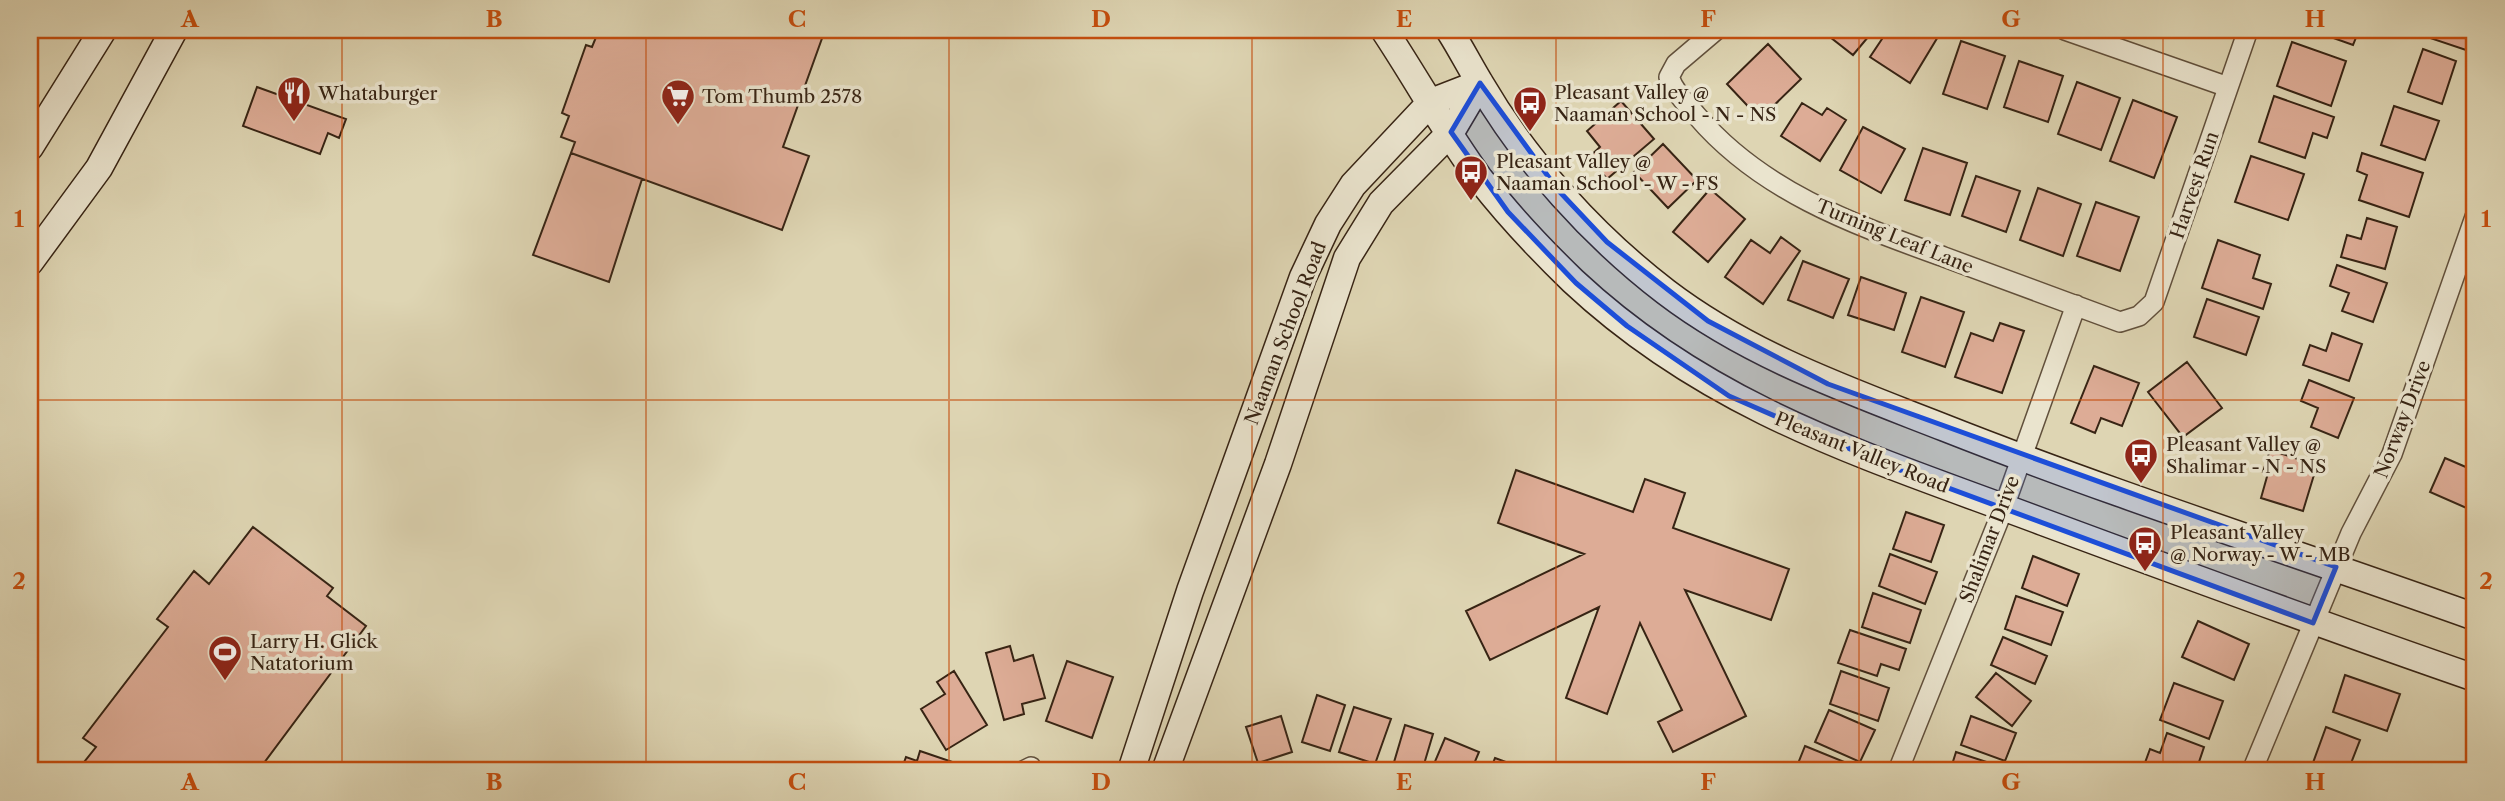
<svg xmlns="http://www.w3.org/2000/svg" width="2505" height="801" viewBox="0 0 2505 801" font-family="'Libre Caslon Text',serif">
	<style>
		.building { fill: #ddac96; stroke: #372414; stroke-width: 2 }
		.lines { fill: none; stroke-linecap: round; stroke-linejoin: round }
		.minor-casing { stroke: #61503c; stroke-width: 22 }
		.secondary-casing { stroke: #372414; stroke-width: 29 }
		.minor { stroke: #eae4ce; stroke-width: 19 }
		.secondary { stroke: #eae4ce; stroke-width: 26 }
		.marked { fill: #1d4ed8; fill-opacity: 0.2; stroke: #1d4ed8; stroke-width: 5; stroke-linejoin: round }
		.grid { fill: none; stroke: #c54e0e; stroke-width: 2; stroke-opacity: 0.55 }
		.labels { text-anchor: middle; stroke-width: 7; stroke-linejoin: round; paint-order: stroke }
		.poi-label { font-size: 19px; fill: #372414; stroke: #eae4ce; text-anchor: start }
		.street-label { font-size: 19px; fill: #372414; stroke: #eae4ce }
		.neatline { fill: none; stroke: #c54e0e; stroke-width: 2.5 }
		.grid-label { font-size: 23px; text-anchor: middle; font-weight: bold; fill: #c54e0e }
	</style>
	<rect width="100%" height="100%" fill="#ded5b3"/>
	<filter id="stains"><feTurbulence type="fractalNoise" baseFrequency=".00286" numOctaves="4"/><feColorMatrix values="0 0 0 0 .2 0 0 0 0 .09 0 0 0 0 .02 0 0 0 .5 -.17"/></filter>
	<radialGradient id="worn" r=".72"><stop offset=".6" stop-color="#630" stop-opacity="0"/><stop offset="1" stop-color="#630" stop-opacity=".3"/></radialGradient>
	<path class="building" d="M599,30L624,35L626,30H825L783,147L809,156L782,230L571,153L575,142L561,137L569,116L562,113L586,45L592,47Z
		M1821,30H1874L1853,55Z
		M1888,30H1931L1939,35L1910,83L1870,57Z
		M2311,30H2359L2353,45Z
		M2430,30H2473L2466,50L2427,37Z
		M1961,41L2005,56L1987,109L1943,94Z
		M2292,42L2346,61L2331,106L2277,86Z
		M1768,44L1801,79L1760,119L1727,84Z
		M2423,49L2456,61L2442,104L2408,92Z
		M2019,61L2063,76L2048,122L2004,107Z
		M2077,82L2120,98L2101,150L2058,134Z
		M257,87L346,119L339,138L328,133L320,154L243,126Z
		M2274,96L2334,117L2327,138L2313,133L2305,158L2259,142Z
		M2133,100L2177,117L2154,178L2110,161Z
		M1621,101L1654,139L1607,179L1589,157L1600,147L1587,131Z
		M1802,103L1822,115L1827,108L1846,120L1820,161L1781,136Z
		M2394,106L2439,121L2425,160L2381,145Z
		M1863,127L1905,149L1881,193L1840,170Z
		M1663,144L1697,180L1668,208L1634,172Z
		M1923,148L1967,163L1950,215L1905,200Z
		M571,153L642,179L609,282L533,255Z
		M2362,153L2423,173L2409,217L2359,200L2367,175L2357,171Z
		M2251,156L2304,174L2288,220L2235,202Z
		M1976,176L2020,191L2006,232L1962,216Z
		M2038,188L2081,204L2063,256L2020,240Z
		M1710,189L1745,219L1708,262L1673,232Z
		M2096,202L2139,217L2120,271L2077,256Z
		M2367,218L2397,227L2385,269L2341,257L2347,235L2361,239Z
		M1781,237L1800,251L1763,304L1725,277L1751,240L1770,253Z
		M2218,240L2260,255L2253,278L2271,284L2263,309L2202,288Z
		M1803,261L1849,279L1833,318L1788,300Z
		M2337,265L2387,283L2373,322L2342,311L2349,293L2330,286Z
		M1861,277L1906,293L1894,330L1848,315Z
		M1921,297L1964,312L1945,367L1902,352Z
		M2207,299L2259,317L2246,355L2194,337Z
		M2000,323L2024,331L2002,393L1955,377L1971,333L1993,341Z
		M2332,333L2362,344L2349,381L2303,365L2310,345L2326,351Z
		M2187,362L2222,408L2183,437L2148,392Z
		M2094,366L2139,383L2122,426L2101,418L2095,433L2071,423Z
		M2309,380L2354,398L2338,438L2311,427L2318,408L2301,401Z
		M2270,450L2317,465L2303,511L2261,498L2268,473L2263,472Z
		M2445,458L2475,471V501L2471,510L2430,492Z
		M1516,470L1633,512L1645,479L1685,493L1673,528L1789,569L1771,620L1685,590L1746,716L1673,752L1658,722L1682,710L1640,623L1607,714L1566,698L1599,607L1490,660L1466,611L1584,554L1498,523Z
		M1906,512L1944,525L1931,562L1893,549Z
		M253,527L333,588L327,596L366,626L258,771H77L96,747L83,738L168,627L157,619L194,571L209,584Z
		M1890,554L1937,572L1925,604L1879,586Z
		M2033,556L2079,574L2067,606L2022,588Z
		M1873,593L1921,610L1910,643L1862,627Z
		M2016,596L2063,612L2051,645L2005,629Z
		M2198,621L2249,644L2234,680L2182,657Z
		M1850,630L1906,649L1899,670L1881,664L1877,676L1838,663Z
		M2003,637L2047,656L2035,684L1991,665Z
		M1010,646L1014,661L1033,655L1045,698L1022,704L1024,714L1004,720L986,653Z
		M1067,661L1113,677L1092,738L1046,721Z
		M954,671L987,725L946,750L921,709L945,694L937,682Z
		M1841,671L1889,688L1878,721L1830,704Z
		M1996,673L2031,701L2012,726L1976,697Z
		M2345,675L2400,694L2387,731L2333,712Z
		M2174,683L2223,701L2209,739L2160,720Z
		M1317,695L1345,705L1330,751L1302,742Z
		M1354,707L1391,719L1375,764L1339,752Z
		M1829,710L1875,730L1860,762L1815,742Z
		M1281,716L1292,752L1258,763L1246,727Z
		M1971,716L2016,733L2005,761L1961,745Z
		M1405,725L1433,734L1422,771L1392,769Z
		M2326,727L2360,740L2348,771H2310Z
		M2167,733L2204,747L2196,771H2142L2150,749L2160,753Z
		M1445,738L1479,752L1471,771H1431Z
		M1805,746L1859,768L1858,771H1795Z
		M920,751L958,764L956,771H901L906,757L917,761Z
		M1956,752L2005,768L2004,771H1950Z
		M1495,758L1522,768L1520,771H1490Z"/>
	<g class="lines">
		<g class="minor-casing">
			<path id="minor" d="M1716,30L1676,64L1669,77C1675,93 1686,103 1697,116C1762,192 1853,224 1944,257C2003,279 2062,300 2120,322L2139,316L2154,302L2248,30
				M2065,30L2228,87
				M1023,771L1031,767
				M1898,771L2004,507L2076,305
				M2252,771L2351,533L2392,454L2475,217"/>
		</g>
		<g class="secondary-casing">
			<path id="secondary" d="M1384,30C1416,78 1446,133 1480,179C1508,215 1540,249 1573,281C1712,411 1870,457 2043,522C2186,575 2330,628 2475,678
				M1449,30C1460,47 1469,65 1480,83C1526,162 1593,236 1666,292C1750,356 1848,390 1945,428C2120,497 2299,554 2475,617
				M30,147L103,30
				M30,262L99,168L174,30
				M1131,771L1190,591L1303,277L1328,224L1353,185L1431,102L1480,83
				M1165,771L1278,464L1347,258L1381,203L1451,132L1480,83"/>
		</g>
		<use href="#minor" class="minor"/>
		<use href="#secondary" class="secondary"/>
	</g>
	<path class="marked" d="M1480,83L1558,190L1607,242L1708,321L1828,384L2336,567L2313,623L1889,466L1729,396L1627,326L1576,283L1508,212L1451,132Z"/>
	<path class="grid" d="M342,30V771M646,30V771M949,30V771M1252,30V771M1556,30V771M1859,30V771M2163,30V771M30,400H2475"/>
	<defs>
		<g id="restaurant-pin" transform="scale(1.75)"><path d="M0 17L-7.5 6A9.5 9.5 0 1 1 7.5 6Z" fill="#8f2418" stroke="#eae4ce"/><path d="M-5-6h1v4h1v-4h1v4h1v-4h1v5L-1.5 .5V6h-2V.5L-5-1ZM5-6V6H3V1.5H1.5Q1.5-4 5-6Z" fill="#fff"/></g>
		<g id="supermarket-pin" transform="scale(1.75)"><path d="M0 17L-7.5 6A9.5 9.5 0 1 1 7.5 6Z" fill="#8f2418" stroke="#eae4ce"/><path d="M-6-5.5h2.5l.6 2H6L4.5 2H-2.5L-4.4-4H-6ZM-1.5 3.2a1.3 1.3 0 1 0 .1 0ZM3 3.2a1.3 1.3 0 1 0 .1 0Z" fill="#fff"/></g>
		<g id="bus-pin" transform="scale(1.75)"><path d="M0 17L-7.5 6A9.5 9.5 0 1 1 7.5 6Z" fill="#8f2418" stroke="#eae4ce"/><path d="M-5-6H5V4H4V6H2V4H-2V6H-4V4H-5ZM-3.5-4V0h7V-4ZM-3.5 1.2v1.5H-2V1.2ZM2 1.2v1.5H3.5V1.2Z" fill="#fff"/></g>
		<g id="stadium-pin" transform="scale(1.75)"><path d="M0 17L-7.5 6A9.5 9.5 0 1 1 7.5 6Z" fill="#8f2418" stroke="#eae4ce"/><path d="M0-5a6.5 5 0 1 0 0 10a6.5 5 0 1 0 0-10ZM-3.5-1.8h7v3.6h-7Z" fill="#fff"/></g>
	</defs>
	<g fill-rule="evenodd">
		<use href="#restaurant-pin" x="294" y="93"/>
		<use href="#supermarket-pin" x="678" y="96"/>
		<use href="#bus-pin" x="1530" y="103"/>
		<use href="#bus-pin" x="1471" y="172"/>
		<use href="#bus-pin" x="2141" y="455"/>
		<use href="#bus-pin" x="2145" y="543"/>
		<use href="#stadium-pin" x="225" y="652"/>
	</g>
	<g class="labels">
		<g class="poi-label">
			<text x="1554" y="99">Pleasant Valley @<tspan x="1554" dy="22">Naaman School - N - NS</tspan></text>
			<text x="318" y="100">Whataburger</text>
			<text x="702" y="103">Tom Thumb 2578</text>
			<text x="1496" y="168">Pleasant Valley @<tspan x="1496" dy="22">Naaman School - W - FS</tspan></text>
			<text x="2166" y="451">Pleasant Valley @<tspan x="2166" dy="22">Shalimar - N - NS</tspan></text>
			<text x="2170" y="539">Pleasant Valley<tspan x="2170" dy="22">@ Norway - W - MB</tspan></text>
			<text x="250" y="648">Larry H. Glick<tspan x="250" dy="22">Natatorium</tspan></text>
		</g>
		<g class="street-label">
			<text transform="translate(2194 185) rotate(-71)" y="7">Harvest Run</text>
			<text transform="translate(1895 236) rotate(22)" y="7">Turning Leaf Lane</text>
			<text transform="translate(1285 333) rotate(-69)" y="7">Naaman School Road</text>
			<text transform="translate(2402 419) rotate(-69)" y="7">Norway Drive</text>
			<text transform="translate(1862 452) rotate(22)" y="7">Pleasant Valley Road</text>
			<text transform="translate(1989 539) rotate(-69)" y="7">Shalimar Drive</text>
		</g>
	</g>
	<rect width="2505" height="801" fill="none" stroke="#ded5b3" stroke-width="77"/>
	<rect x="38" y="38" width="2428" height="724" class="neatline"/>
	<g class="grid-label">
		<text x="190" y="27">A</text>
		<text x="494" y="27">B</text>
		<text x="797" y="27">C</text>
		<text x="1101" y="27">D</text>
		<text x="1404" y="27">E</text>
		<text x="1708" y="27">F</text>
		<text x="2011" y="27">G</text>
		<text x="2315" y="27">H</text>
		<text x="19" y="227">1</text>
		<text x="2486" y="227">1</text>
		<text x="19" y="589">2</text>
		<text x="2486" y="589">2</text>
		<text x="190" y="790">A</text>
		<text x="494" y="790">B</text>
		<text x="797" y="790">C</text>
		<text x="1101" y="790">D</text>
		<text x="1404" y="790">E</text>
		<text x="1708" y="790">F</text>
		<text x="2011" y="790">G</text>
		<text x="2315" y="790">H</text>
	</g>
	<rect width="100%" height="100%" filter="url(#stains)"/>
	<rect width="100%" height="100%" fill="url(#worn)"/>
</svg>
